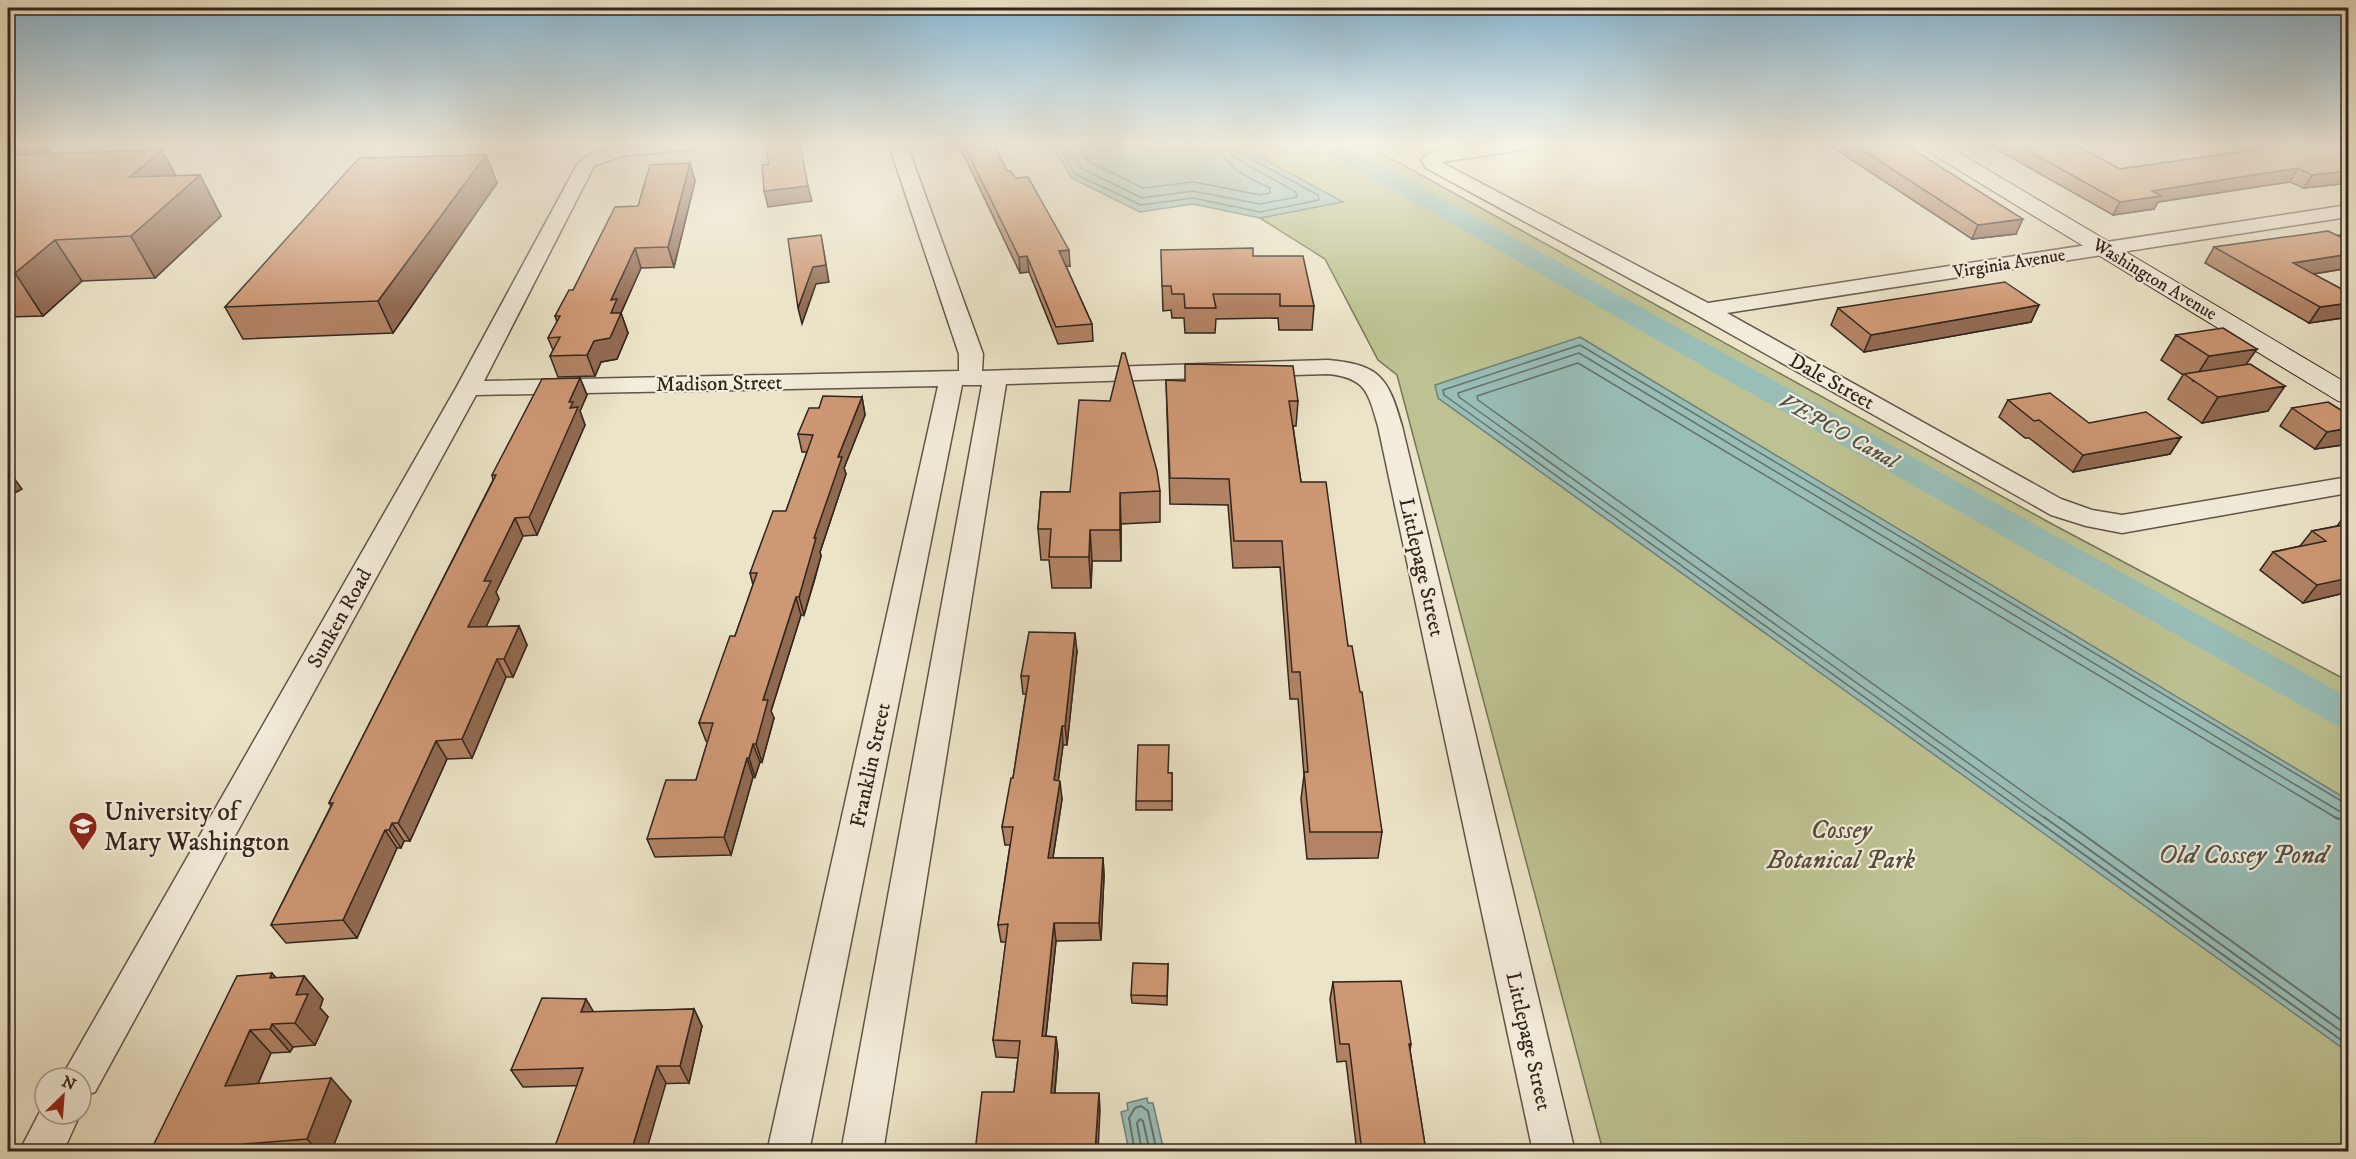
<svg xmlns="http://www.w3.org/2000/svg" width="2356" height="1159" viewBox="0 0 2356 1159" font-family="'IM FELL DW Pica',serif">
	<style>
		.green { fill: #bec292; stroke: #787458; stroke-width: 1.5 }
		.water { fill: #99beb8; stroke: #70817a; stroke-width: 1.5 }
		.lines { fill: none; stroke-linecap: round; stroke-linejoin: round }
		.shore-far1 { stroke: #66726b; stroke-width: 1.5 }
		.shore { stroke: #66726b; stroke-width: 2 }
		.canal { fill: #99beb8; fill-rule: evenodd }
		.street-casing { stroke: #605548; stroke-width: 3 }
		.secondary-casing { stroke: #32251e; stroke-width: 2 }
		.street { fill: #f3eddb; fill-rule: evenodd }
		.secondary { fill: #f3eddb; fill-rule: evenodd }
		.wall { fill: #b28365; stroke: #32251e; stroke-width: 1.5 }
		.shaded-wall { fill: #916a52; stroke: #32251e; stroke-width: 1.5 }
		.building { fill: #cf9875; stroke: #32251e; stroke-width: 1.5 }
		.labels { text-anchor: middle; stroke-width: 4.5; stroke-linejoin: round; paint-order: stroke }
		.far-street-label { font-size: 18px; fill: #32251e; stroke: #f3eddb }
		.street-label { font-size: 21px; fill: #32251e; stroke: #f3eddb }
		.water-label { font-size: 22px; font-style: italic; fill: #51534c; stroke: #f3eddb }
		.near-poi-label { font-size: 26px; fill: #32251e; stroke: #f3eddb; text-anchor: start }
		.near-park-label { font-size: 26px; font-style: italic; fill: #554c3b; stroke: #f3eddb }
		.near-water-label { font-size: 27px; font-style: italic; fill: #51534c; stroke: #f3eddb }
	</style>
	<rect width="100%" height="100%" fill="#ece4c8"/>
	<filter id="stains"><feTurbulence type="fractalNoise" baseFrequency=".00333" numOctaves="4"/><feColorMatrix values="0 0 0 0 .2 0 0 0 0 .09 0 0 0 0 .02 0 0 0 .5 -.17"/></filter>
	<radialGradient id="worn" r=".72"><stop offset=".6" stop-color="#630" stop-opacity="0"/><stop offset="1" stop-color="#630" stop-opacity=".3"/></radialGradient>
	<path class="green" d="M1238,145H1367L2052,524L2348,681V1151H1603L1397,375L1378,360L1325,259L1260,218L1342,202Z"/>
	<path class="water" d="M1052,145H1238L1343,202L1260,218L1193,204L1140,212L1071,178Z
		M1580,337L2348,800V1052L1438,398L1435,385Z
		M1147,1098L1148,1103H1153L1164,1151H1129L1121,1112L1128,1110L1127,1103Z"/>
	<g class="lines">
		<path class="shore-far1" d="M1059,145L1075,174L1141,205L1193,198L1260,212L1319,200L1318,195L1240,153L1237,145
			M1068,145L1081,168L1142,198L1193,191L1260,204L1297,197L1296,192L1235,158L1230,153L1229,145
			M1078,145L1088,161L1143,188L1194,182L1260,195L1270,193V188C1250,178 1225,170 1220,145
			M2034,819L1444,395L1443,390L1580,345L2348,805
			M2046,819L1459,397L1458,393L1579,353L2339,811L2348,813
			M2061,819L1478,400L1477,396L1578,363L2338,819"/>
		<path class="shore" d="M2032,817L2348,1045
			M2044,817L2348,1036
			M2059,817L2348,1025
			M2334,817L2348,822
			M1135,1152L1129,1118L1135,1108L1141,1106L1148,1111L1157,1152
			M1142,1152L1137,1123L1140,1119L1143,1121L1150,1152"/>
		<path class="canal" d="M1319,145H1346L2348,697V728L2334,724L1322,150Z"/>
		<g class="street-casing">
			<path id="street" d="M624,145H696L693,149L687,150L622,156L594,166L484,381L959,371V354L889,145H907L983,354L982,371L1328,360C1380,365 1388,377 1402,426L1575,1152H1533L1378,426C1368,392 1366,378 1328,374L1006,384L883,1152H841L982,385H962L809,1152H767L938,386L476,395L95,1092L81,1097V1078H61L456,388L578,163L591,154Z
				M1482,145H1532L1529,149L1523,150L1441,162L1708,303L2348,205V217L1727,313L2061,499L2092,510L2122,515L2348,477V493L2122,533L2086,526L2051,515L1697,315L1426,168L1421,160C1432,145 1465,147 1482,145Z
				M45,1102V1114L81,1112L63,1152H19Z"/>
		</g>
		<g class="secondary-casing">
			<path id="secondary" d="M1921,145H1946L2348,384V403L2338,401L1924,149Z"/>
		</g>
		<use href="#street" class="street"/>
		<use href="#secondary" class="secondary"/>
	</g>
	<path class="wall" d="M8,145H46L52,154L162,150L176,176L200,175L221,216L155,278L82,281L43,316L8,317Z
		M959,145H994L1007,171L1015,178L1070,266H1066L1092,324L1093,341L1058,344L1029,272L1020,273Z
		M1829,145H1906L2016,234L1972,239Z
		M1989,145H2076L2120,169L2244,151L2231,145H2349V183L2304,188L2290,182L2158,202L2154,209L2113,215Z
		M690,163L695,181L674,267L641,268L621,313L628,333L617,359L601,362L595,376L558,377L550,356L553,350L548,338L557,322L555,316L573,290L638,206Z
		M497,183L393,333L243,339L225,307Z
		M2349,234V268L2313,274L2349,293V317L2309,323L2205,263L2214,247L2339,237L2340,235Z
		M1161,250L1253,256L1314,306L1312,330H1279L1278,318L1216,319L1215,333H1185L1184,318H1172L1171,310L1163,311Z
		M2039,305L2031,322L1864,352L1831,325L1838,308Z
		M2176,335L2246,364L2268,411L2202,423L2168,399L2183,375L2161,360Z
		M580,378L587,395L580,411L585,425L537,535L523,536L496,592L499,599L486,627L519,626L527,645L513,677H506L472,758L447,759L410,841H404L401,848H397L357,938L286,943L271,925L331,806L329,803L493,480L492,475Z
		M1166,380L1298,401L1296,426H1293L1301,482L1348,646L1382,832L1378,858L1307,859L1301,799L1304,775L1298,699H1290L1280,567L1233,568L1228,505L1170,504Z
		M862,397L865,415L844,468L846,474L820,552L821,556L814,582L804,615H801L771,711L774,718L762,762H760L755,777H753L731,855L655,857L647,839L696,780L708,741H706L699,723L735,636L753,585L750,573L786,511L807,452H802L798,434L819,408Z
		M2008,400L2089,423L2181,437L2170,454L2073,472L2029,438H2025L1999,417Z
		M2292,408L2349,415V444L2315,449L2280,426Z
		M1160,491V522L1121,524V561H1092L1091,588H1052L1049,560H1041L1038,529L1041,492Z
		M2349,513V584L2340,594L2303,603L2260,570L2273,552L2300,546L2312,531L2337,526L2346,514Z
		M1077,651L1067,745H1063L1058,781L1062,799L1053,858H1103L1104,876L1101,940L1056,941L1046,1036L1056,1037L1058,1054L1055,1093L1100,1110L1014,1092L1018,1058L996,1057L993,1040L1006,942H1001L998,925L1010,845H1005L1002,827L1013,778L1026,694H1023L1021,676Z
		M1168,773H1172V810H1136V801Z
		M1168,964L1167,1005L1132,1003L1131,995Z
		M304,976L323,999L320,1008L328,1017L315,1045L293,1047L290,1052L271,1053L258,1084L351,1101L331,1152H150L277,978Z
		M1333,982L1411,1044L1410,1050L1425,1145L1423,1152H1357L1346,1061L1337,1062L1330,999Z
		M694,1009L702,1026L689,1083L523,1087L511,1070L593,1012Z"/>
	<path class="shaded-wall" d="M17,145H46L61,169L8,163V152Z
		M162,150L183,190L200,175L221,216L155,278L131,236L130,177Z
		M486,155L497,183L393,333L378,301Z
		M690,163L695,181L674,267L668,247Z
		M2298,168L2290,182L2158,202L2154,209L2113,215L2120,202L2152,191Z
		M2349,171V183L2304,188L2312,175Z
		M808,186L812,201L768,207L764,191Z
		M2023,219L2016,234L1972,239L1978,225Z
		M821,235L829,282L816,284L802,324L798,308Z
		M55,240L82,281L43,316L15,273Z
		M635,248L641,268L621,313L628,333L617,359L601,362L595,376L587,355L594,341L611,313V300Z
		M1069,250L1070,266L1060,267L1059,251Z
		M2349,254V268L2283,279L2293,263Z
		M1027,256L1029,272L1020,273L1019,257Z
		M2349,303V317L2309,323L2320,307Z
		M2039,305L2031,322L1864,352L1871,335Z
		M2257,349L2240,373L2193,381L2209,356Z
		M580,378L587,395L580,411L585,425L537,535L529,517L569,402Z
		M2285,386L2268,411L2202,423L2218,397Z
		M862,397L865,415L844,468L846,474L820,552L821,556L804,615L799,597L814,538L838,457Z
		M2349,428V444L2315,449L2327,432Z
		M2181,437L2170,454L2073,472L2083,455Z
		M8,470L22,489L8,497Z
		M1120,493L1121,524V561L1120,530Z
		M515,518L523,536L496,592L499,599L477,646L468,627L484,581Z
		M1090,530L1092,561L1091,588L1089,557Z
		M2349,568V584L2340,594L2303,603L2317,585L2345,569Z
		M796,597L801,615L771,711L774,718L762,762L756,744L763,700Z
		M519,626L527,645L513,677L504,659Z
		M1075,633L1077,651L1067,745L1065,726Z
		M497,659L506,677L472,758L462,739Z
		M1062,726L1063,745L1056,799L1054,780Z
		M436,741L447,759L410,841L398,823Z
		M753,744L760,762L755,777L749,758Z
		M747,758L753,777L731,855L724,837Z
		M1060,781L1062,799L1050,876L1048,858Z
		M392,823L404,841L401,848L389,830Z
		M385,830L397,848L357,938L343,920Z
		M1103,858L1104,876L1101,940L1099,923Z
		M1054,923L1056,941L1044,1053L1042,1036Z
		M272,973L292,996L270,978Z
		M304,976L323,999L320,1008L328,1017L315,1045L295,1023L296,995Z
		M586,999L596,1016L581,1012Z
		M694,1009L702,1026L689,1083L680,1066Z
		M272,1024L293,1047L290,1052L270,1029Z
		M250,1030L271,1053L247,1109L225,1086Z
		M1056,1037L1058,1054L1053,1109L1051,1093Z
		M657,1066L666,1083L646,1152H631Z
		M331,1078L351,1101L331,1152H319L307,1139Z
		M1099,1093L1100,1110L1098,1152H1095Z
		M243,1144L251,1152H239Z"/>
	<path class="building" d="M8,145H17L8,152Z
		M765,145H800L808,186L764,191L762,165L769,164Z
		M964,145H994L1007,171H1011L1015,178L1028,177L1069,250L1059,251L1092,324L1056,327L1027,256L1019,257Z
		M1855,145H1906L2023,219L1978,225Z
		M2018,145H2076L2120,169L2261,149L2255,146L2263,145H2333L2349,151V171L2312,175L2298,168L2152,191L2161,196L2120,202Z
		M162,150L130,177L200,175L131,236L55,240L15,273H8V155Z
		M486,155L378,301L225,307L359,158Z
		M690,163L668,247L635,248L611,300L617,299L611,313H621L610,338L594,341L587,355L550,356L560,337L548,338L560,316H555L569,290H573L615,207L638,206L650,165Z
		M2328,231L2349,241V254L2293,263L2349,293V303L2320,307L2214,247Z
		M2349,234V239L2340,235Z
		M821,235L826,265L813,267L798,308L788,239Z
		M1253,248V256H1303L1314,306H1280V294H1213L1216,308H1185L1184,294H1172L1171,286H1162L1161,250Z
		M2005,282L2039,305L1871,335L1838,308Z
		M2223,328L2257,349L2209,356L2176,335Z
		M1122,353H1125L1157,471L1160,491L1120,493V530H1090L1089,557H1049L1051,529H1038L1041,492H1070L1079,400L1110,401Z
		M1185,364L1293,366L1298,401H1289L1301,482H1326L1348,646H1352L1360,692H1362L1382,832H1310L1304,772H1308L1300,672H1292L1282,541H1234L1229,479L1170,478L1166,380L1185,381Z
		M2250,364L2285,386L2218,397L2184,374Z
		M580,378L569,402H573L570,408L578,407L533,509L529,517L515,518L484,581H491L468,627L519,626L504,659H497L462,739L436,741L398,823H392L389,830H385L343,920L271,925L333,803H329L496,475H492L542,379Z
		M2050,393L2089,423L2146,412L2181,437L2083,455L2039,420L2034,421L2008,400Z
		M823,396L862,397L838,457H842L814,538H816L799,597H796L763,700H768L756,744H753L749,758H747L724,837L647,839L666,780H696L713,723H699L730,636H735L757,573H750L773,511H786L813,435L798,434L809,408H819Z
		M2328,402L2349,415V428L2327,432L2292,408Z
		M2349,524V568L2345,569L2349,572V578L2317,585L2273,552L2326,541L2312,531Z
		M1029,632L1075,633L1065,726H1062L1054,780L1060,781L1048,858H1103L1099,923H1054L1042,1036L1056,1037L1051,1093H1099L1095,1152H975L982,1092H1014L1020,1041L993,1040L1008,924L998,925L1013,827H1002L1011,778H1013L1029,676H1021Z
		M1138,745H1169L1168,773H1172V801H1136Z
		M1133,963L1168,964L1167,996L1131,995Z
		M272,973L270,978L304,976L296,995L308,994L295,1023L272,1024L270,1029L250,1030L225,1086L331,1078L307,1139L243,1144L239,1152H150L237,976Z
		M1401,981L1411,1044H1409L1425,1145H1393L1394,1152H1362L1349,1044H1340L1333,982Z
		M542,998L586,999L581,1012L694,1009L680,1066H657L631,1152H553L583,1068L511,1070Z"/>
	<linearGradient id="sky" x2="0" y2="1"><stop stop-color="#88b8d5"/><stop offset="0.47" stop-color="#f6f3e6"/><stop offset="1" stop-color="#f6f3e6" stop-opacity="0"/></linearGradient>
	<rect width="2356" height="307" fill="url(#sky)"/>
	<defs>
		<g id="university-pin" transform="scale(1.5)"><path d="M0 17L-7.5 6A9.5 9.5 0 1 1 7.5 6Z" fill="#8f2418" stroke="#f3eddb"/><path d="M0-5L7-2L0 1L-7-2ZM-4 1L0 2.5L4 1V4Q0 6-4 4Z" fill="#fff"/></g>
	</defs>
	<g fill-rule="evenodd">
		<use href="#university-pin" x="83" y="826"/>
	</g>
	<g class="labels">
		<g class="far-street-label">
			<text transform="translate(2009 263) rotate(-9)" y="6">Virginia Avenue</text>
			<text transform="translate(2155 279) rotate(31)" y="6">Washington Avenue</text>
		</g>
		<g class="street-label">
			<text transform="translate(1832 381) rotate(29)" y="7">Dale Street</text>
			<text transform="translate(719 383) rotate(-1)" y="7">Madison Street</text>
			<text transform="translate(1422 567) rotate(77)" y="7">Littlepage Street</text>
			<text transform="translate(339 618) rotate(-61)" y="7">Sunken Road</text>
			<text transform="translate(870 765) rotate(-78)" y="7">Franklin Street</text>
			<text transform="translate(1529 1041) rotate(77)" y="7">Littlepage Street</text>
		</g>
		<g class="water-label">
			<text transform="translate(1839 430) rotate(29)" y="8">VEPCO Canal</text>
		</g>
		<g class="near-poi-label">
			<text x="104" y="820">University of<tspan x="104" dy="30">Mary Washington</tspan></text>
		</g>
		<g class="near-park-label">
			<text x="1841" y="838">Cossey<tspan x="1841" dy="30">Botanical Park</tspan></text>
		</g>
		<g class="near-water-label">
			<text x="2243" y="863">Old Cossey Pond</text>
		</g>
	</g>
	<rect width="2356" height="1159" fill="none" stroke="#ece4c8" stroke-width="30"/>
	<rect x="9" y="9" width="2338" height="1141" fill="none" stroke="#32251e" stroke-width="3"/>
	<rect x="15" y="15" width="2326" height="1129" fill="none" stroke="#32251e" stroke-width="1.5"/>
	<g transform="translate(63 1096) rotate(25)"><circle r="28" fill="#f3eddb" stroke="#a69d8f" stroke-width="1.5"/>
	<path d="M0-4.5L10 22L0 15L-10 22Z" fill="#8f2418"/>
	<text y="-9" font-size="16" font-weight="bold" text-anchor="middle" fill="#32251e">N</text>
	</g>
	<rect width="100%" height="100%" filter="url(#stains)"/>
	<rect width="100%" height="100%" fill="url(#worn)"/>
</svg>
